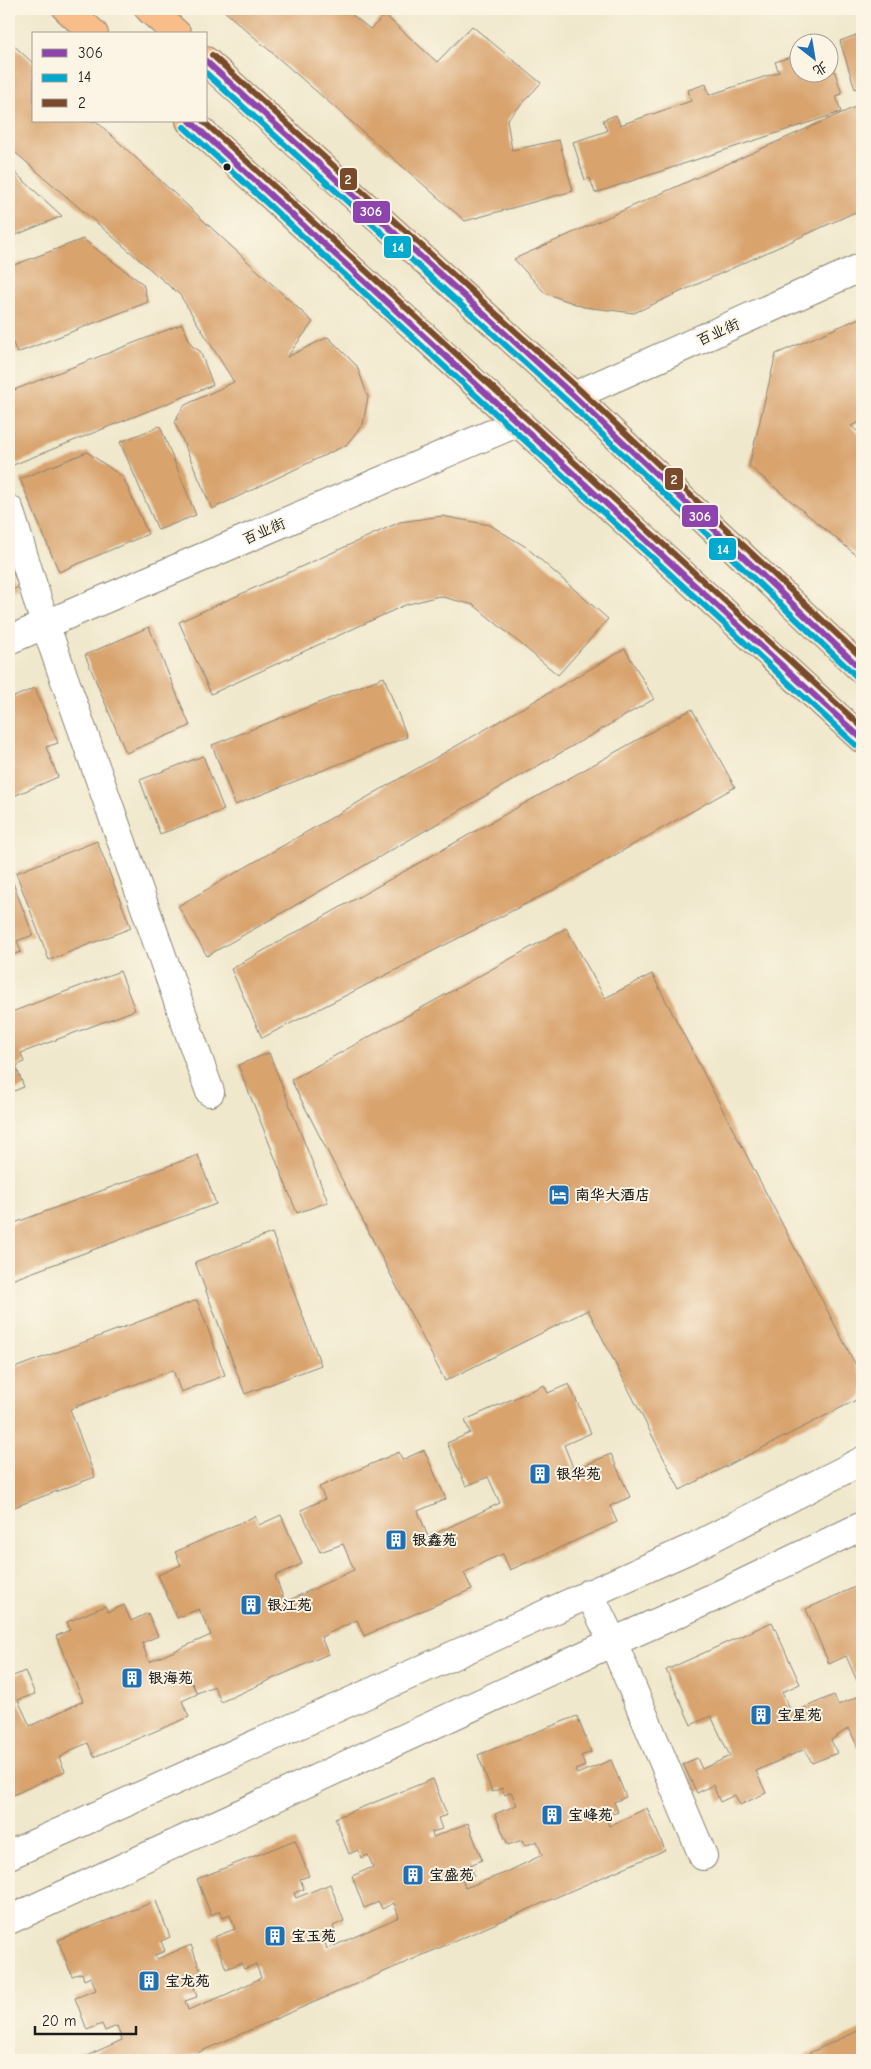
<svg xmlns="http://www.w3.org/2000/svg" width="871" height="2069" viewBox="0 0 871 2069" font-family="'Comic Neue','LXGW WenKai TC',sans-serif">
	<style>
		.building { fill: #d8a36d }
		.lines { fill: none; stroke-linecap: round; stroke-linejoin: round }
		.minor-casing { stroke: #868274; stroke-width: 30 }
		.tertiary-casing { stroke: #868274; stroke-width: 30 }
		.primary-casing { stroke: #868274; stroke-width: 30 }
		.minor { stroke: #fff; stroke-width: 28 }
		.tertiary { stroke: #fff; stroke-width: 28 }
		.primary { stroke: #f8bd89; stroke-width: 28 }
		.bus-1-casing { stroke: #fcf5e5; stroke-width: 10 }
		.bus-2-casing { stroke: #fcf5e5; stroke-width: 10 }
		.bus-3-casing { stroke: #fcf5e5; stroke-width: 10 }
		.bus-1 { stroke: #8e44ad; stroke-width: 6 }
		.bus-2 { stroke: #00a9ce; stroke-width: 6 }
		.bus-3 { stroke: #7a4b2a; stroke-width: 6 }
		.bus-dot { fill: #1c1c1c; stroke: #fcf5e5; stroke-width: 2 }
		.labels { text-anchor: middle; stroke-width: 4; stroke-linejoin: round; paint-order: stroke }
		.street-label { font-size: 15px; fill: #1c1c1c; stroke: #fcf5e5 }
		.poi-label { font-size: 15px; font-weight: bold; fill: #1c1c1c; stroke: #fcf5e5; text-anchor: start }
		.line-badge { stroke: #fcf5e5; stroke-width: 2 }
		.badge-label { font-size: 14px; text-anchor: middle; font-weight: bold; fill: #fff }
	</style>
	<rect width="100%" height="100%" fill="#fcf5e5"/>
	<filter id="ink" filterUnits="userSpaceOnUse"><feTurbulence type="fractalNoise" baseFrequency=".02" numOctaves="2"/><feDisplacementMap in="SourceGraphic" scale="10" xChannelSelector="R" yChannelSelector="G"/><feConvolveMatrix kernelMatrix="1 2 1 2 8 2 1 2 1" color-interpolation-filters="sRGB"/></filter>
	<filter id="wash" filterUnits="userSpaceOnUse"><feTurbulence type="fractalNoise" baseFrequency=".0096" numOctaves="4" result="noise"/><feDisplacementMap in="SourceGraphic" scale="20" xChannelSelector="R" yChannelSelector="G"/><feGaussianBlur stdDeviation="1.12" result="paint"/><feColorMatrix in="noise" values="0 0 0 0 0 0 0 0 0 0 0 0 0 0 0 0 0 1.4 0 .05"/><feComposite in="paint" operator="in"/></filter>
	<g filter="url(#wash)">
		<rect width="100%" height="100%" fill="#f0e8cc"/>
		<g id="blocks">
			<path class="building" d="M222,9H345L370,29L385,15L437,62L472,26L541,83L507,120L512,150L559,140L573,191L465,221Z
				M862,33V86L855,89L840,41Z
				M9,41L34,64V121H96L313,322L287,357L328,337L357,366L368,397L363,424L346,445L212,509L175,423L178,415L185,405L234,382L180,295L9,147Z
				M829,53L842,94L836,96L841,112L595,193L590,178L585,180L573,142L607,131L603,120L616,115L620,125L691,101L688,90L706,84L709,95L779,72L775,62L791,57L793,63L798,61V72H828Z
				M862,104V209L634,313L584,307L545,293L514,259Z
				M9,167L62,216L9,238Z
				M83,239L143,284L148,302L17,353L13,343L9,344V267Z
				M862,317V421L851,426L862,435V560L749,466L776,354Z
				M182,324L192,346L200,351L213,385L13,465L9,454V392Z
				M160,426L196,515L158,530L120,442Z
				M87,452L123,477L148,534L59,572L20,479Z
				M442,516L490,525L526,547L608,619L558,675L474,605L439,596L405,605L211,694L179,622L400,522Z
				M9,563L19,587L9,591Z
				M149,627L190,726L126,753L85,655Z
				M625,649L654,699L207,956L178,906Z
				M384,677L407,737L235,805L212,745Z
				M35,688L58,743L46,747L58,777L9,798V699Z
				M692,709L735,787L555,889L262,1038L231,969Z
				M203,756L224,810L160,834L140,780Z
				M97,841L131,928L49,960L16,873Z
				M13,883L33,935L17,941L21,952L9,956V884Z
				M566,928L605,998L652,974L862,1377V1397L680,1490L588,1310L445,1381L291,1080Z
				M120,971L135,1010L21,1053L24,1062L16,1066L24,1087L9,1093V1013Z
				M269,1053L328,1202L297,1213L238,1065Z
				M198,1155L216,1204L9,1281V1225Z
				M272,1233L321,1365L245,1394L195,1262Z
				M197,1300L225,1375L181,1392L173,1370L70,1409L95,1477L9,1509V1370Z
				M569,1384L591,1433L564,1445L574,1470L611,1454L630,1497L610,1506L617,1522L510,1570L503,1554L486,1561L464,1573L472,1589L364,1636L357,1620L340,1628L321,1637L328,1654L221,1702L214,1686L197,1693L192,1683L197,1694L182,1701L189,1717L94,1757L88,1743L74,1749L59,1758L65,1771L9,1797V1678L25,1671L35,1694L18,1700L30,1726L83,1701L56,1636L70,1630L67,1622L105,1606L108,1612L124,1605L131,1621L148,1613L158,1636L142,1643L149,1662L211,1635L199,1609L177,1618L158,1575L181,1565L175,1552L255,1516L259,1525L281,1515L302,1564L275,1576L285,1602L354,1570L343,1544L320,1552L301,1510L325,1499L319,1487L399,1452L402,1460L424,1450L446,1499L418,1511L428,1537L500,1503L488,1477L466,1486L447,1443L470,1433L465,1420L544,1385L548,1393Z
				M862,1584V1692L846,1656L829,1664L806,1609Z
				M772,1622L800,1684L782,1692L792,1713L834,1695L838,1705L862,1695V1747L858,1748L849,1728L831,1740L837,1753L812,1763L805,1749L756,1771L766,1793L740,1805L735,1795L720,1802L713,1785L697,1793L683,1764L697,1758L702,1769L730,1756L711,1716L691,1725L666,1670Z
				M577,1716L591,1752L581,1756L585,1766L575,1770L577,1774L611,1760L626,1797L614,1802L618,1812L606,1816L609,1826L647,1808L665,1850L181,2060H85L84,2057L122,2040L117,2026L105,2031L102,2024L87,2030L75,1998L96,1990L91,1977L84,1980L82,1973L72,1976L58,1940L156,1901L170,1937L161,1941L165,1951L155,1955L157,1959L191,1945L205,1982L194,1987L197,1997L185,2001L188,2010L225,1995L261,1978L256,1964L244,1969L241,1963L226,1969L214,1937L235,1929L230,1915L223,1918L220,1911L211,1915L197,1879L295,1840L309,1876L300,1879L304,1889L294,1893L296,1898L330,1884L344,1921L333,1926L336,1935L324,1940L327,1949L399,1917L394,1903L382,1909L379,1902L364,1908L352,1876L373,1867L368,1855L361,1858L358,1850L349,1854L335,1818L433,1779L447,1815L438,1818L442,1829L432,1832L433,1837L468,1823L482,1860L470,1865L474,1875L462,1879L465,1888L505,1873L542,1855L537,1841L525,1846L522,1840L508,1845L495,1814L517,1805L511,1792L505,1795L502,1788L492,1792L478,1755Z
				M862,2029V2060H794Z"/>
		</g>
	</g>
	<g filter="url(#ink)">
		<use href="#blocks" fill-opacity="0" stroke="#868274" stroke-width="1"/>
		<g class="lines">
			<g class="minor-casing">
				<path id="minor" d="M9,509L45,624L210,1092
					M589,1593L613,1642L703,1856
					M9,1855L692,1548L862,1461
					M9,1920L613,1642L710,1599L862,1526"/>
			</g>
			<g class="tertiary-casing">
				<path id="tertiary" d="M574,396L862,267
					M9,640L519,422"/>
			</g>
			<g class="primary-casing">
				<path id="primary" d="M67,9L94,34
					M149,9L177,34
					M206,61L574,396L862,670
					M190,121L862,739"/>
			</g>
			<use href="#minor" class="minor"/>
			<use href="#tertiary" class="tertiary"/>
			<use href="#primary" class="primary"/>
			<g class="bus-1-casing">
				<path id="bus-1" d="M206,61L574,396L862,670
					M190,121L862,739"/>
			</g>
			<g class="bus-2-casing">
				<path id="bus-2" d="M206,73L568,402L856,676
					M184,127L856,745"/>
			</g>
			<g class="bus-3-casing">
				<path id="bus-3" d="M212,55L580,390L862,658
					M203,121L862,727"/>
			</g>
			<use href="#bus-1" class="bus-1"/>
			<use href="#bus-2" class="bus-2"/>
			<use href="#bus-3" class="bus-3"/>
		</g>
	</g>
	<defs>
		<g id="hotel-square" transform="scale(1.125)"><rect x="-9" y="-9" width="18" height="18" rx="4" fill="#1f6fb2" stroke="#fcf5e5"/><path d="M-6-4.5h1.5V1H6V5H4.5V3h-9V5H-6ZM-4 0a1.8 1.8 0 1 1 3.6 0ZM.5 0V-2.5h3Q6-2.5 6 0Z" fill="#fff"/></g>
		<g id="building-square" transform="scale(1.125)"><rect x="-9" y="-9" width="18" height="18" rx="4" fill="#1f6fb2" stroke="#fcf5e5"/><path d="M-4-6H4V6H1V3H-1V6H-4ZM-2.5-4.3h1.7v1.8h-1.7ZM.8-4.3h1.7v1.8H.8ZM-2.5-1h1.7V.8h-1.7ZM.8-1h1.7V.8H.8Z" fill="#fff"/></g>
	</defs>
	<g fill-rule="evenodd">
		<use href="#hotel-square" x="559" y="1195"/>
		<use href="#building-square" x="540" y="1474"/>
		<use href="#building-square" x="396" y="1540"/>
		<use href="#building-square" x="251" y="1605"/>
		<use href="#building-square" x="132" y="1678"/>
		<use href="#building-square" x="761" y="1715"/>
		<use href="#building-square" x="552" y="1815"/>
		<use href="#building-square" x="413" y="1875"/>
		<use href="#building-square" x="275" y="1936"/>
		<use href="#building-square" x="149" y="1981"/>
	</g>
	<circle class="bus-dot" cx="227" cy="167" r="4.5"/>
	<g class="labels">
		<g class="street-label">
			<text transform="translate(718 332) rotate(-24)" y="5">百业街</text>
			<text transform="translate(264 531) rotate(-23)" y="5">百业街</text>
		</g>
		<g class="poi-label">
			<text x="575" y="1200">南华大酒店</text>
			<text x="556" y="1479">银华苑</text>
			<text x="412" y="1545">银鑫苑</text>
			<text x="267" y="1610">银江苑</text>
			<text x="148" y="1683">银海苑</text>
			<text x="777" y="1720">宝星苑</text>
			<text x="568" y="1820">宝峰苑</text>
			<text x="429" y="1880">宝盛苑</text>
			<text x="291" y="1941">宝玉苑</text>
			<text x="165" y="1986">宝龙苑</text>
		</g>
	</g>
	<g class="line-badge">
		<rect x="339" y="167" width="19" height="24" rx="5" fill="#7a4b2a"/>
		<rect x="352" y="200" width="39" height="24" rx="5" fill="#8e44ad"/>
		<rect x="383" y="235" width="29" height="24" rx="5" fill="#00a9ce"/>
		<rect x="664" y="467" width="20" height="24" rx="5" fill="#7a4b2a"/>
		<rect x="681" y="504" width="38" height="24" rx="5" fill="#8e44ad"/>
		<rect x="708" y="537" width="29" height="24" rx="5" fill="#00a9ce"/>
	</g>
	<g class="badge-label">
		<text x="348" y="184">2</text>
		<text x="371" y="216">306</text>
		<text x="398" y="252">14</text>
		<text x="674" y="484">2</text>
		<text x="700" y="521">306</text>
		<text x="723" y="554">14</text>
	</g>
	<rect width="871" height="2069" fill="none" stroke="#fcf5e5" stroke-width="30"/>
	<rect x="32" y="32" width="175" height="90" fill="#fcf5e5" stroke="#a29e95"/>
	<rect x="42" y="49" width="25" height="8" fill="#8e44ad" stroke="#a29e95"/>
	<text x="78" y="58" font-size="15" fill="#1c1c1c">306</text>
	<rect x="42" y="74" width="25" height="8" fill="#00a9ce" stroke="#a29e95"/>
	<text x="78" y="82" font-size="15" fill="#1c1c1c">14</text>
	<rect x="42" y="99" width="25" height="8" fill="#7a4b2a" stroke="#a29e95"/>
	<text x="78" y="108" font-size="15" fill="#1c1c1c">2</text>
	<g transform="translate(814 58) rotate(149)"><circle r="24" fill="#fcf5e5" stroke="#a29e95"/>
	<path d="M0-4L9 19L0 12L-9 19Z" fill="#1f6fb2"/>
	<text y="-8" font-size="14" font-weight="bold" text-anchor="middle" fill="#1c1c1c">北</text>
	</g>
	<path d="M35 2026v8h101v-8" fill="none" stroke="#1c1c1c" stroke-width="2.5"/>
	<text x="42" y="2026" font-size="15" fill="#1c1c1c" stroke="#fcf5e5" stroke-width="4" paint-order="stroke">20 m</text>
</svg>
